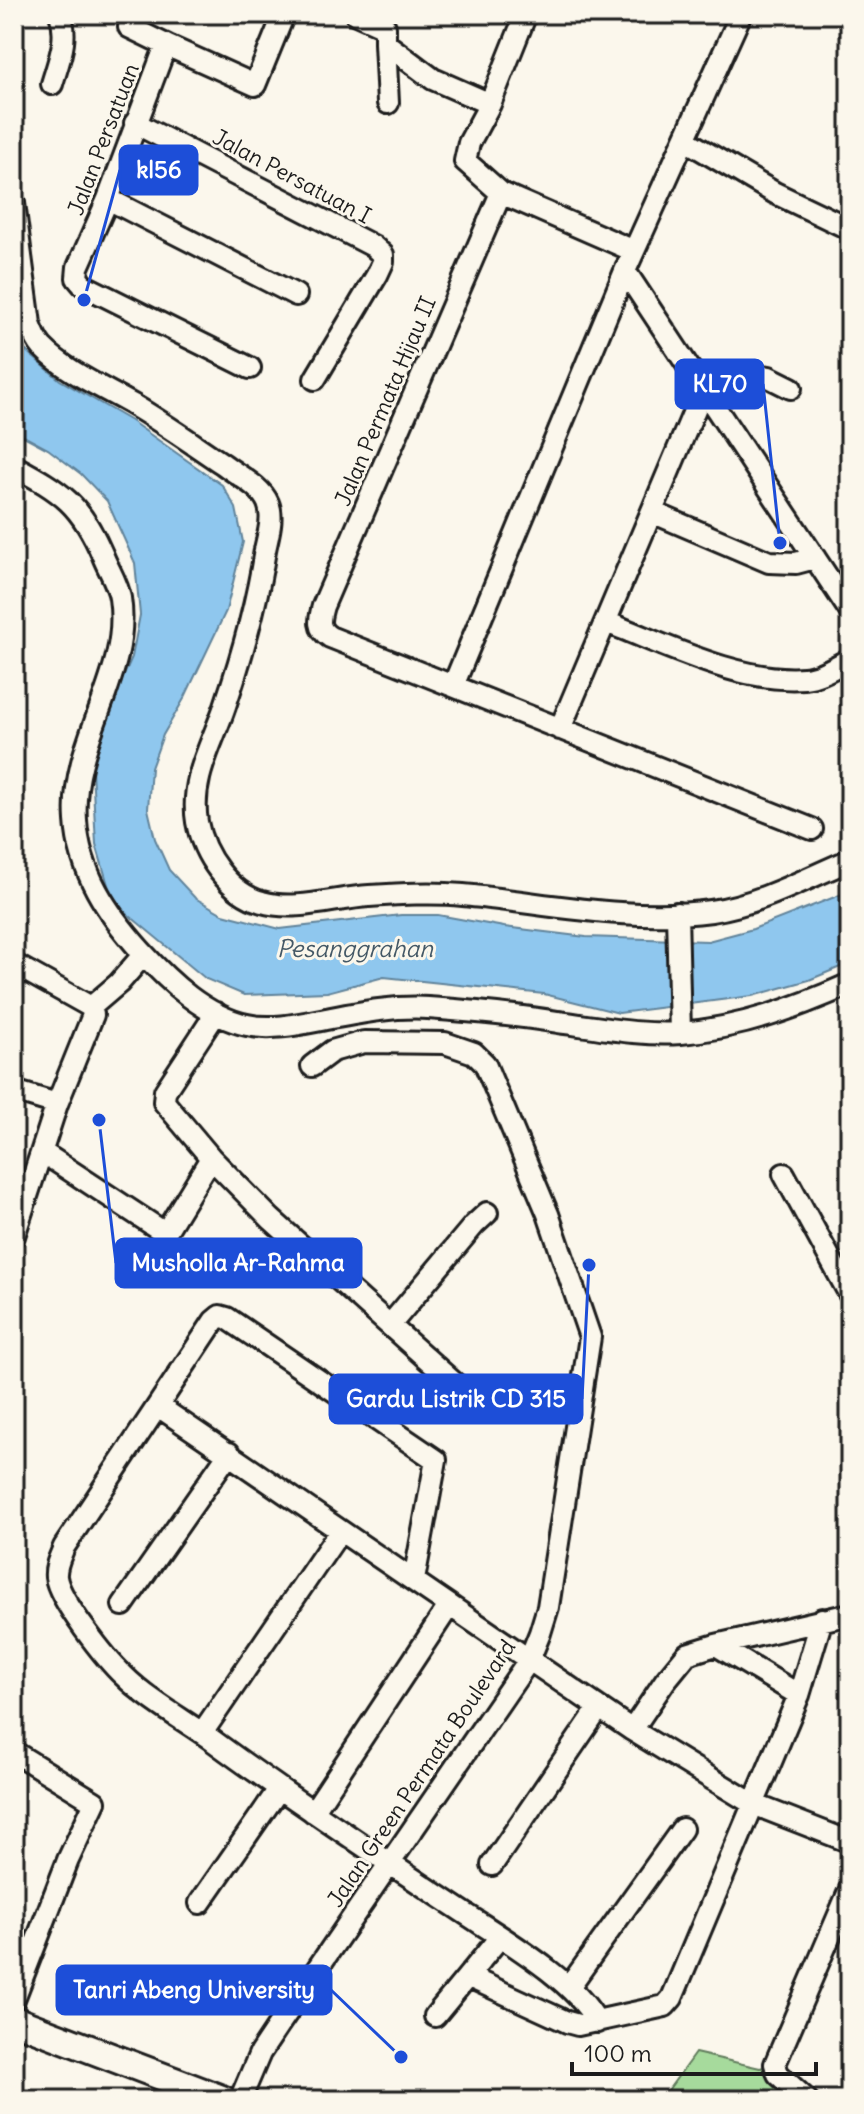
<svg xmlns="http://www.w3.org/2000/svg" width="864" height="2114" viewBox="0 0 864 2114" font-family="Delius,sans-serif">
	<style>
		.green { fill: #a6da9c; stroke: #617b5c; stroke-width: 2 }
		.water { fill: #8fc7ee; stroke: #61839a; stroke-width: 2 }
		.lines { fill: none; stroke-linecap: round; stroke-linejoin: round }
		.minor-casing { stroke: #1c1c1c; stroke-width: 26 }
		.secondary-casing { stroke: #1c1c1c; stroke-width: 32 }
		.minor { stroke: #fbf7ec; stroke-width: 20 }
		.secondary { stroke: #fbf7ec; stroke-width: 26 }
		.labels { text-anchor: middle; stroke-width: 6; stroke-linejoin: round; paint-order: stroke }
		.street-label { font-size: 22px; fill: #1c1c1c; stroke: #fbf7ec }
		.water-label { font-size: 24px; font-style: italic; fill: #445866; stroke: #fbf7ec }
		.leader { fill: none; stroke: #1d4ed8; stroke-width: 3 }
		.callout-dot { fill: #1d4ed8; stroke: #fbf7ec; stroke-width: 3 }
		.callout { fill: #1d4ed8; stroke: #1d4ed8; stroke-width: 3 }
		.callout-label { font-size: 24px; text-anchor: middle; font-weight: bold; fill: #fff }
	</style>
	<rect width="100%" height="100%" fill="#fbf7ec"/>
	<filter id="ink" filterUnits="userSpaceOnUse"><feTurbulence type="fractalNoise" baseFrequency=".0125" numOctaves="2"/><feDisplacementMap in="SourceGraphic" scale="16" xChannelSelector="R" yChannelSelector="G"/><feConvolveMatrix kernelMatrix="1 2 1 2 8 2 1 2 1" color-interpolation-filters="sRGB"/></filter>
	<g filter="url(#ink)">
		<path class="green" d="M695,2053L760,2068L775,2064L807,2100H661Z"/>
		<path class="water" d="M14,336L25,350L60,380L131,421L222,485L236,508L243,542L226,611L185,697L163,735L151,768L148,809L155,839L169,870L195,898L223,914L280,929L401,915H438L504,927L586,937L708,941L753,929L850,891V963L809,980L752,996L619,1013L544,994L384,977L327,992L244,995L206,979L113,902L96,844L91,751L132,657L140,615L135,563L107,501L81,474L48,449L14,431Z"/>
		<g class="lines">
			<g class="minor-casing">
				<path id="minor" d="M356,14L385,27V43L433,79L490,104
					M741,14L625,271L850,611
					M129,27L166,45
					M385,43L388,103
					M52,84C59,60 69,38 60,14
					M135,123L373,246L383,255V262L377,275L315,379
					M685,140L775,193L850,229
					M501,193L465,161L469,143L490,104L526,14
					M108,199L296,295
					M14,203L30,324C33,332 36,340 42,347C66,372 104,388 133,405C164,423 193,444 223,464C237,475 261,486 268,503C274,517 268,535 265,550C257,602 242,656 225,706C212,745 190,779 197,822C203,855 229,893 262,902C295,912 336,898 369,896C400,894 432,892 463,895C546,903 628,922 711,911C760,904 805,879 850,860
					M634,251L501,193L323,606C319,620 317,629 330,637L812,829
					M250,368L83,285L77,278L78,267L108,199L166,45L255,85L284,14
					M713,402L760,376L769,377L791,388
					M14,466C62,492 81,504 103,556C108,569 118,584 120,598C132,675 70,740 76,820C79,872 107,913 141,951C169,982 205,1016 247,1025C274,1031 304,1023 331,1018C363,1012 395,1006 428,1008C471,1011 515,1015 558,1022C598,1027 641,1036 681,1033C741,1028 796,1008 850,984
					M652,512L769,562L796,563L815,558
					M606,622C666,645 739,683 804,678C820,677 836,666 850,659
					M453,686L625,271
					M560,729L703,390
					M677,913L680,1033
					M14,964L91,1007L93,1015L57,1104L14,1236
					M91,1007L119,983L144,954
					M14,1091L57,1104
					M42,1152L162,1231L167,1230L211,1158L271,1219L463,1391
					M211,1158L164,1102L165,1091L216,1013
					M784,1174L850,1295
					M390,1325L474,1225L487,1213
					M158,1406L632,1730L753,1804L850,1842
					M414,1580L436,1460L227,1318L220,1316L214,1321L64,1547C60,1557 55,1566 56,1577C59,1600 106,1659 124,1676C148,1700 184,1720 212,1740C292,1799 375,1854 457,1908C500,1937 573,1978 597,2022
					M123,1605L229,1453
					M716,1645L799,1695
					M632,1730L665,1681L687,1654L716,1645L850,1614
					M202,1733L340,1531
					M14,1752L95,1802L68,1860L14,1999
					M313,1812L449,1606
					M492,1865L599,1708
					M200,1903L279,1789
					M469,1977L567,2022L578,2025L665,2006L672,1998L799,1695L822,1619
					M569,1987L682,1829
					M435,2016L500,1937
					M240,2100L260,2053L278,2026L529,1660L540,1633L548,1607L590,1337L548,1214L485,1064L474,1053L445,1043L364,1042L332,1051L312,1066
					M807,2100L778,2074L775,2064L850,1889"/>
			</g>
			<g class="secondary-casing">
				<path id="secondary" d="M14,2020L224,2100"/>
			</g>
			<use href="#minor" class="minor"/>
			<use href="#secondary" class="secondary"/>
		</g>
	</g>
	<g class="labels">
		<g class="street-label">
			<text transform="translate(103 139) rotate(-69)" y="8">Jalan Persatuan</text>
			<text transform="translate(292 176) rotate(28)" y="8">Jalan Persatuan I</text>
			<text transform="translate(385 401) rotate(-67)" y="8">Jalan Permata Hijau II</text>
			<text transform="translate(421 1773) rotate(-56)" y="8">Jalan Green Permata Boulevard</text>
		</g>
		<g class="water-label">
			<text x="355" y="957">Pesanggrahan</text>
		</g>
	</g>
	<path class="leader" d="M84 300L120 170M780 543L763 384M99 1120L116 1263M589 1265L582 1399M401 2057L331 1990"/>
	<g class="callout-dot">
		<circle cx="84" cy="300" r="8"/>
		<circle cx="780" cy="543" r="8"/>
		<circle cx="99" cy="1120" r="8"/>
		<circle cx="589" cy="1265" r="8"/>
		<circle cx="401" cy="2057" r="8"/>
	</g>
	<g class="callout">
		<rect x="120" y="146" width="77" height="48" rx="8"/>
		<rect x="676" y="360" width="87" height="48" rx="8"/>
		<rect x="116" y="1239" width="245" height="48" rx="8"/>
		<rect x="330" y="1375" width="252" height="48" rx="8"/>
		<rect x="57" y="1966" width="274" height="48" rx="8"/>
	</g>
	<g class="callout-label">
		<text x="159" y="178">kl56</text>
		<text x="720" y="392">KL70</text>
		<text x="238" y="1271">Musholla Ar-Rahma</text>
		<text x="456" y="1407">Gardu Listrik CD 315</text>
		<text x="194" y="1998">Tanri Abeng University</text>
	</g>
	<rect width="864" height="2114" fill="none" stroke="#fbf7ec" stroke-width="48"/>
	<rect x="24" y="24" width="816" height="2066" fill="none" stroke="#1c1c1c" stroke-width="3" filter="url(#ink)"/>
	<path d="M572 2062v12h244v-12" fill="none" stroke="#1c1c1c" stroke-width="4"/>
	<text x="584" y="2062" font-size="24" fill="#1c1c1c" stroke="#fbf7ec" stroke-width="6" paint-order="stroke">100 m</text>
</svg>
